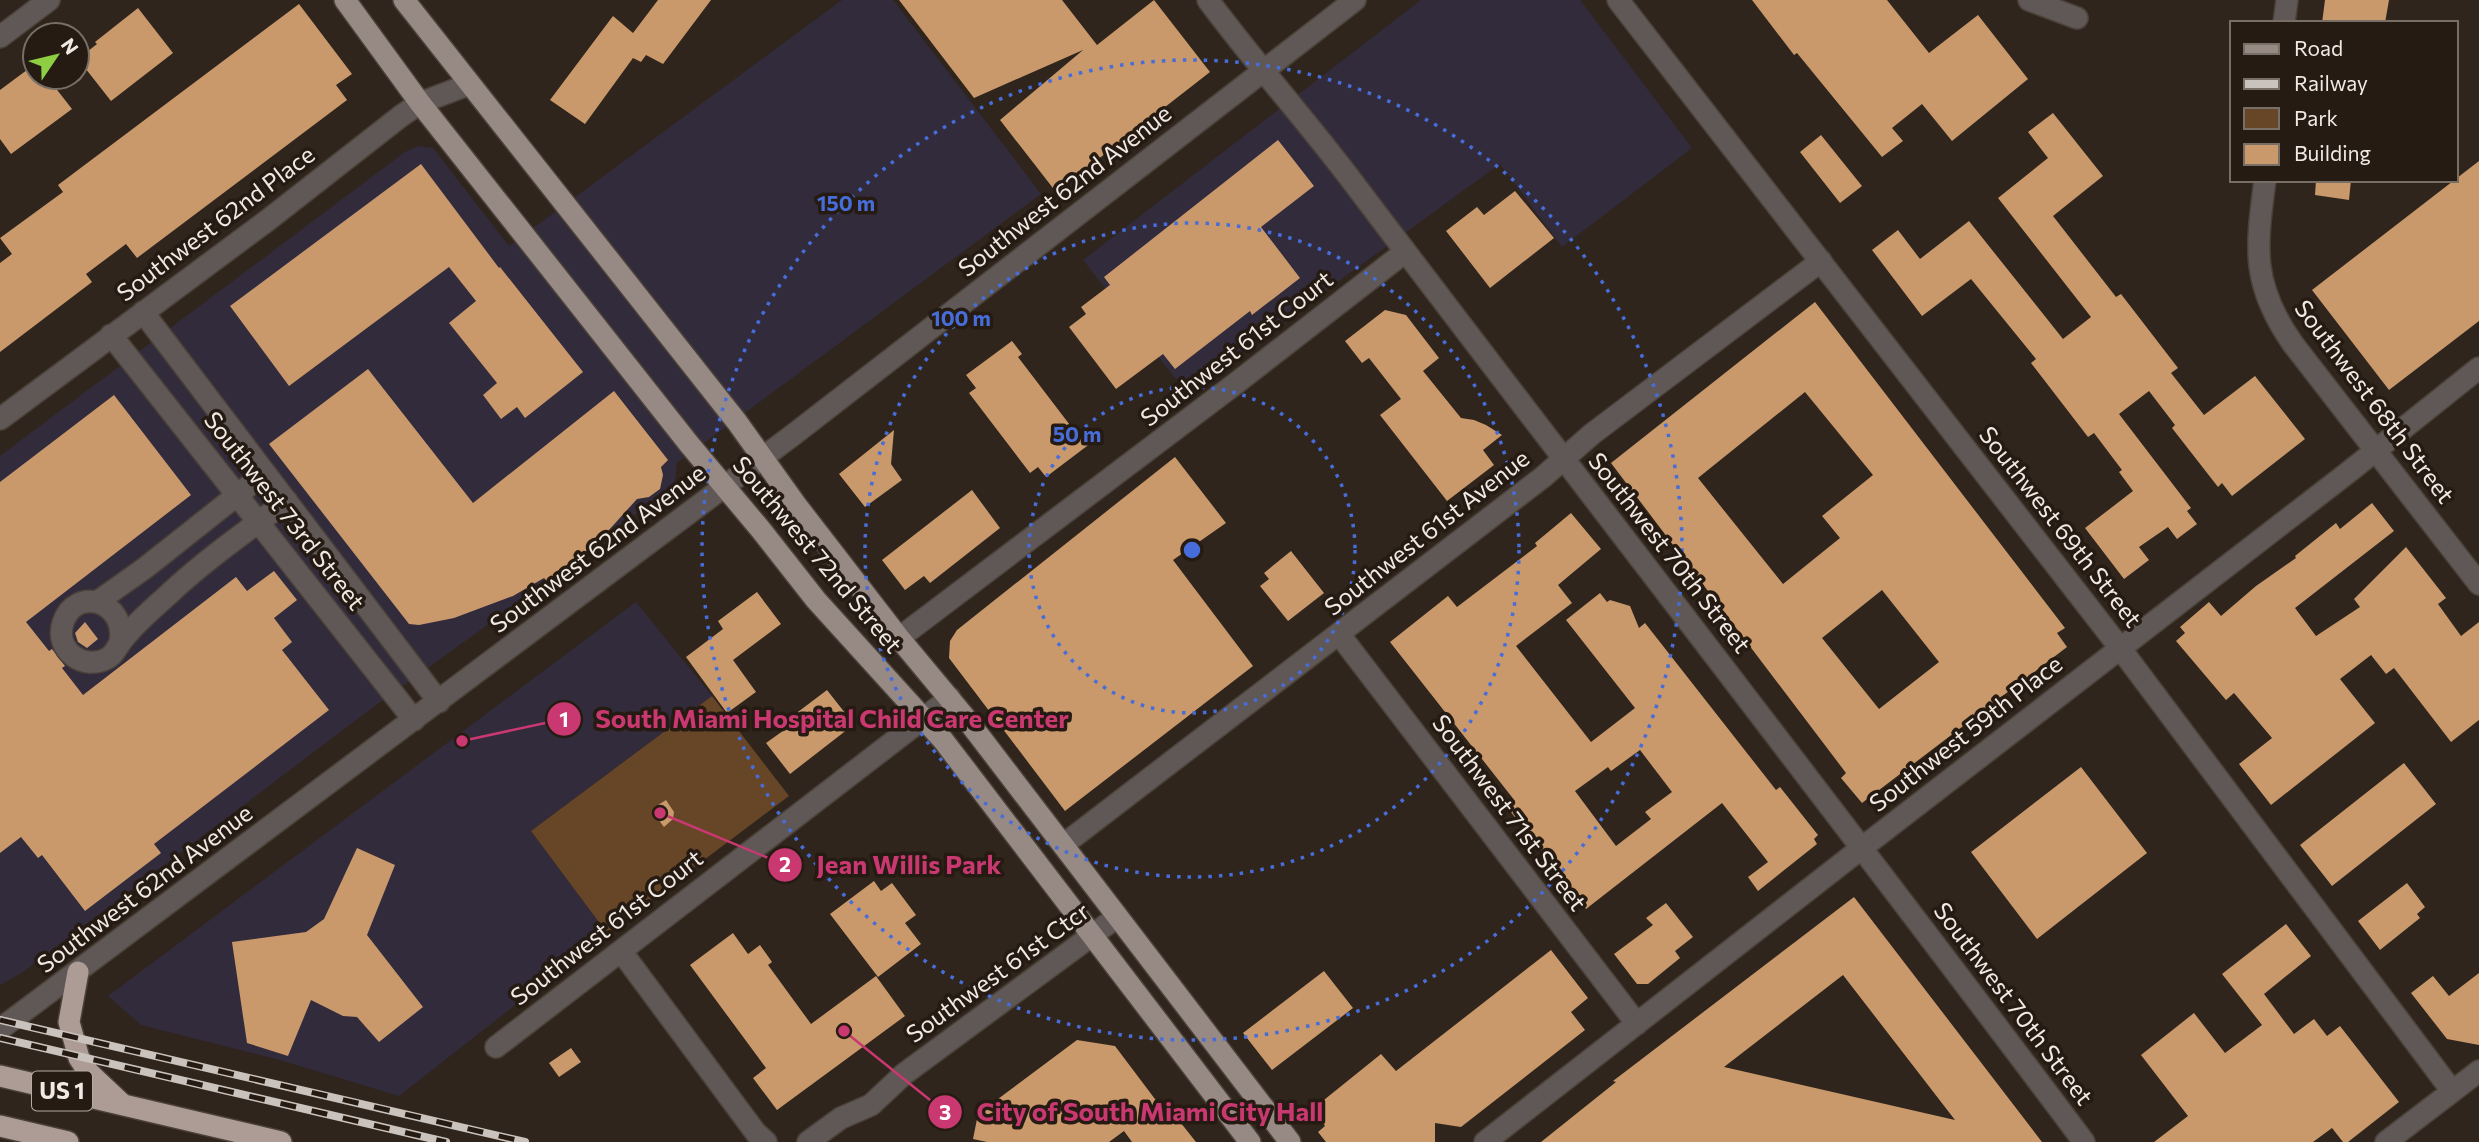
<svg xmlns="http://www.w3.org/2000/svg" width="2479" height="1142" viewBox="0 0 2479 1142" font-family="Commissioner,sans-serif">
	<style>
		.medical { fill: #322b3b }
		.green { fill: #664627 }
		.building { fill: #c9996c; fill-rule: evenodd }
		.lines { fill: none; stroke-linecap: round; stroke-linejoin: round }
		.minor-casing { stroke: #4a4138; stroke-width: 24 }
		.major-casing { stroke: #4a4138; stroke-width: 24 }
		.highway-casing { stroke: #4a4138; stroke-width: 24 }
		.minor { stroke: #5f5856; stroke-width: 21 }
		.major { stroke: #978983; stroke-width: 21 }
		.highway { stroke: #ad9c95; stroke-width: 21 }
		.rail-casing { stroke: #cac2bc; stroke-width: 8 }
		.rail { stroke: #251b12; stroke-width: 5; stroke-dasharray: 16; stroke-linecap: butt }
		.ring { fill: none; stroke: #476dda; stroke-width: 3.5; stroke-dasharray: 3.5 7 }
		.labels { text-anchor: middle; stroke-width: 7; stroke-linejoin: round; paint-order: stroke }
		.shield { fill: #251b12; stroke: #b4aca5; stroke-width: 2 }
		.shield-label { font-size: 23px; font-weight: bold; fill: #f1eae4 }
		.street-label { font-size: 24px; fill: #f1eae4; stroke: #251b12 }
		.centre { fill: #476dda; stroke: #251b12; stroke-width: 3.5 }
		.ring-label { font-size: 21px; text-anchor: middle; font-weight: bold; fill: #476dda; stroke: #251b12; stroke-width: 7; stroke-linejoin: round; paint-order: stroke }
		.leader { fill: none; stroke: #c93870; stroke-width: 2.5 }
		.callout-dot { fill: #c93870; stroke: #251b12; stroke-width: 2.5 }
		.mark-label { font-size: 21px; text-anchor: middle; font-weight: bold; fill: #fff }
		.callout-label { font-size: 26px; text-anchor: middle; font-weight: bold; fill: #c93870; stroke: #251b12; stroke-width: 7; stroke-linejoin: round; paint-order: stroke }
	</style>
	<rect width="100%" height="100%" fill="#2f251c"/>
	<path class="medical" d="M842,0H893L1041,194L677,463L675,481L666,491L561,572L368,711L23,972L0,985V456L405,152L418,146L433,148L509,246Z
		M1421,0H1580L1692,148L1562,247L1500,164L1186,392L1083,260Z
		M636,602L712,696L531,831L607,933L399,1096L280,1060L141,1025L108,996Z"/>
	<path class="green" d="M712,696L789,796L607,933L531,831Z"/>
	<path class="building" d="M658,0H711L663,64L646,55L641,62L633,58L585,124L550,100L613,16L633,33Z
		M899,0H1062L1097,45L1154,0L1210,72L1056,192L1000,120L1083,50L974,98Z
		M1752,0H1887L1929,53L1978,15L2028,79L1952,141L1922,104L1892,128L1903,141L1882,157L1797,53L1794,55Z
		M2325,0H2389L2385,23H2322Z
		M299,4L352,74L336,85L347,100L137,258L126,244L86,274L92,282L0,352V263L12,254L0,238L63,192L58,185Z
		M138,8L173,53L111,101L78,59L97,44L95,42Z
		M35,64V77H47L72,109L11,154L0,139V90Z
		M2053,113L2103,176L2053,216L2116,297L2121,294L2178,368L2171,373L2204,415L2255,376L2305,439L2232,496L2222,483L2218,487L2172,428L2175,425L2149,391L2119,414L2191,508L2187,511L2197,524L2177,539L2168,527L2139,547L2149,560L2124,579L2085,528L2133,491L2119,472L2122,470L2094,433L2088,437L2031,363L2036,359L1971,279L1922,316L1872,250L1898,230L1920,259L1969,221L2063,339L2091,317L1998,198L2048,158L2028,132Z
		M1821,135L1862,186L1840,203L1800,152Z
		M1278,140L1314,186L1261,227L1300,278L1252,315L1250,311L1175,369L1163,354L1116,389L1069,327L1086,314L1081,307L1110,285L1104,277Z
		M2479,161V321L2389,390L2312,290Z
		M421,164L499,268L500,267L583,372L525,418L517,407L501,419L483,395L497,383L449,323L476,301L449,267L289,386L230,306Z
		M2316,180H2351L2349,200L2315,195Z
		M1515,191L1554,238L1490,288L1446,231L1477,207L1484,215Z
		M1815,302L2065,628L2057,633L2067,647L1862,803L1841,778L1846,773L1611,463ZM1805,392L1873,475L1822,516L1840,538L1783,584L1698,478ZM1882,590L1939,662L1879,709L1822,638Z
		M1385,310L1406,315L1439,358L1423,371L1461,418L1474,420L1486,425L1502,435L1483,450L1494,465L1447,501L1380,415L1401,399L1369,358L1362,363L1345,341Z
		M1012,341L1022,354L1018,357L1076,433L1080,430L1091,443L1046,477L1038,467L1030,473L969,393L976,388L966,375Z
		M368,369L473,503L614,391L668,460L661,467L663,475L660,489L649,497L637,499L599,541L547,581L544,578L513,596L454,618L419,625L409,624L269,444Z
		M114,395L191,495L26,622L49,651L52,649L65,666L62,668L83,695L236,577L247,591L274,571L297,600L274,618L292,642L282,650L329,710L154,844L161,853L85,911L42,855L38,858L21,837L0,853V482Z
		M894,430L891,464L902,480L865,507L839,474Z
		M1175,457L1226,523L1173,560L1253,666L1065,811L949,658L950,641L957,630Z
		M972,490L1000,528L930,583L924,576L905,590L882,560Z
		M2372,503L2394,531L2295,608L2316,636L2360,607L2354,599L2406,547L2446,598L2438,604L2461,636L2479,622V720L2451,742L2394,668L2386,674L2371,655L2340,679L2375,723L2271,805L2239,764L2272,738L2234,693L2226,700L2176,641L2185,633L2180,627L2209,602L2221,616L2256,586L2296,558L2295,556L2336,523L2340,529Z
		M1571,513L1601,549L1558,585L1572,603L1516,646L1591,742L1635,708L1566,620L1600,593L1607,602L1610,600L1630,606L1639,628L1645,623L1776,790L1780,787L1818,835L1814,839L1817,844L1758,891L1748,877L1768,862L1722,803L1586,909L1507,807L1515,801L1390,642L1448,596L1457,607L1537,546L1535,543ZM1640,750L1672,792L1645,812L1651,819L1616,846L1575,791L1608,767L1611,771Z
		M1291,551L1324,593L1288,621L1260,586L1269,579L1264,573Z
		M757,592L781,624L733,660L756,692L727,713L686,657L723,629L718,621Z
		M85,622L98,639L87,648L78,642L75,633Z
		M827,690L849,718L848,729L790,774L766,743L787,728L782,724Z
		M2404,763L2436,804L2332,886L2300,845Z
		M2081,767L2147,853L2037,939L1971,852Z
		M666,800L674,812L673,819L664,827L655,815V807Z
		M357,848L395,865L367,935L423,1007L379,1042L357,1017L343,1016L311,1000L288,1056L247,1043L232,942L306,932L324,919Z
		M874,881L881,891L892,883L916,915L905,923L921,944L878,977L830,914Z
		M2407,883L2425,907L2417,914L2420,918L2380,950L2358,921Z
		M1854,897L2042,1142H1541L1616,1082L1613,1081ZM1843,975L1955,1120L1724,1067Z
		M1666,903L1693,937L1675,951L1680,958L1648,984H1637L1614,954L1653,925L1646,918Z
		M2286,924L2311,956L2264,994L2294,1034L2314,1019L2327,1036L2340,1026L2399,1102L2348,1142H2343L2332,1128L2313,1142H2154L2188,1116L2141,1055L2194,1013L2225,1053L2262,1025L2222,974Z
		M733,933L748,954L760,945L772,962L768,965L811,1024L876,976L905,1016L777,1110L753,1078L766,1068L690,965Z
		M1551,950L1588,998L1571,1012L1585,1030L1461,1127L1435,1123V1142H1326L1318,1132L1325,1126L1314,1108L1381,1054L1396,1071Z
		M1324,971L1353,1008L1272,1070L1243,1033Z
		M2479,973V1045L2447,1039L2411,993L2433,976L2449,996Z
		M1077,1040L1115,1046L1164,1111L1169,1108L1196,1142H1132L1124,1131L1109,1142H987L973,1139L978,1114Z
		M571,1048L581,1062L559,1077L549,1063Z"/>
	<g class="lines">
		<g class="minor-casing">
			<path id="minor" d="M1208,0C1254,62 1305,119 1352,181C1595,502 1843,820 2084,1142
				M1618,0L2120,648L2452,1091
				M2029,0L2077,18
				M2284,23L2287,0
				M0,37L49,0
				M2265,180C2256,249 2251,284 2293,344L2479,584
				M143,312L439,702
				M111,335L414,720
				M0,419L268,220L401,116L420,103L470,84
				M97,602L145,568L265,473
				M1339,634L1637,1024
				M899,638L1235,384L1405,252
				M120,642C127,601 75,585 63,623C54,650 84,672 108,658C115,654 116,648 121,642C134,624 154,608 170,593C205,560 248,530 287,501
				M1063,845L1543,477L1592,434L1821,261
				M621,951L756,1133L766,1142
				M0,1029L793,435L1355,0
				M496,1047L950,698
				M808,1142L841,1118L871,1105L904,1074L1117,917
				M1485,1142L1863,847L2350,471L2479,368
				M2386,1142L2479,1071"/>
		</g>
		<g class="major-casing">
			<path id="major" d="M345,0L420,103L689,444L761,530L816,600L943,740L1250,1142
				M404,0L737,422L797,506L899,638L968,721L1290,1142"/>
		</g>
		<g class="highway-casing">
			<path id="highway" d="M78,972L69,1022L79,1058L89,1073L122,1104
				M0,1076L281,1142
				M0,1126L68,1142"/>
		</g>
		<use href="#minor" class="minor"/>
		<use href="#major" class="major"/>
		<use href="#highway" class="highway"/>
		<g class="rail-casing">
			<path id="rail" d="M0,1020L525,1142
				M0,1038L446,1142"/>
		</g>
		<use href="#rail" class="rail"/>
	</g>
	<g class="ring">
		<circle cx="1192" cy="550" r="163"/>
		<circle cx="1192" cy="550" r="327"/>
		<circle cx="1192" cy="550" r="490"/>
	</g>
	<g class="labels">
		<rect class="shield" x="32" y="1071.5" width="60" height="39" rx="5"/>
		<g class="shield-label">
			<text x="62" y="1099">US 1</text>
		</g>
		<g class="street-label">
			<text transform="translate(1065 191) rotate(-38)" y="8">Southwest 62nd Avenue</text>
			<text transform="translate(216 224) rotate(-37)" y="8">Southwest 62nd Place</text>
			<text transform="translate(1237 349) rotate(-38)" y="8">Southwest 61st Court</text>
			<text transform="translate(2374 402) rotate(53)" y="8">Southwest 68th Street</text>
			<text transform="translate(284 511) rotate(52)" y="8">Southwest 73rd Street</text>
			<text transform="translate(2060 527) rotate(52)" y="8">Southwest 69th Street</text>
			<text transform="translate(1427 533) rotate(-38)" y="8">Southwest 61st Avenue</text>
			<text transform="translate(598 549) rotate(-37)" y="8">Southwest 62nd Avenue</text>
			<text transform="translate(1669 553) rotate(52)" y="8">Southwest 70th Street</text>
			<text transform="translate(817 555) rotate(50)" y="8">Southwest 72nd Street</text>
			<text transform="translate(1966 734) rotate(-38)" y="8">Southwest 59th Place</text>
			<text transform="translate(1509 813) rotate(53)" y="8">Southwest 71st Street</text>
			<text transform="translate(145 889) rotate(-37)" y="8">Southwest 62nd Avenue</text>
			<text transform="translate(607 928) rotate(-38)" y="8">Southwest 61st Court</text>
			<text transform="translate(998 973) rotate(-36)" y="8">Southwest 61st Ctcr</text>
			<text transform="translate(2013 1004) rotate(53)" y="8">Southwest 70th Street</text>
		</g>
	</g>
	<circle cx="1192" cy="550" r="10" class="centre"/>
	<g class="ring-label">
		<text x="846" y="211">150 m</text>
		<text x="961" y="326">100 m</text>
		<text x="1077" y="442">50 m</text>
	</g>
	<path class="leader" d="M462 741L564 719M660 813L785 865M844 1031L945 1112"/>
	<g class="callout-dot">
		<circle cx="462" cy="741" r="7"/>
		<circle cx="660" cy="813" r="7"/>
		<circle cx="844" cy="1031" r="7"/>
		<circle cx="564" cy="719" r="18"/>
		<circle cx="785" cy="865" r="18"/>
		<circle cx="945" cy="1112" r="18"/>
	</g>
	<g class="mark-label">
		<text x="564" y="727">1</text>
		<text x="785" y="872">2</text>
		<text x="945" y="1120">3</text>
	</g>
	<g class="callout-label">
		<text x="832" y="728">South Miami Hospital Child Care Center</text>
		<text x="909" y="874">Jean Willis Park</text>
		<text x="1150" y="1121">City of South Miami City Hall</text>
	</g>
	<rect x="2230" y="21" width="228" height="161" fill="#251b12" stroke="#776e66" stroke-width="2"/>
	<rect x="2244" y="44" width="35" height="10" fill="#978983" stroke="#776e66" stroke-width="2"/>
	<text x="2294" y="56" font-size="21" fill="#f1eae4">Road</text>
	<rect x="2244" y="79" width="35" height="10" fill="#cac2bc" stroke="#776e66" stroke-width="2"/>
	<text x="2294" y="91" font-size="21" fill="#f1eae4">Railway</text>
	<rect x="2244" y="108" width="35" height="21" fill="#664627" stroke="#776e66" stroke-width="2"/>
	<text x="2294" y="126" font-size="21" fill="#f1eae4">Park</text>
	<rect x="2244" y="144" width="35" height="21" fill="#c9996c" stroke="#776e66" stroke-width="2"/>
	<text x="2294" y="161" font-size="21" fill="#f1eae4">Building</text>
	<g transform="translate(56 56) rotate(55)"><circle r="33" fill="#251b12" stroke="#776e66" stroke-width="2"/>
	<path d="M0-5L12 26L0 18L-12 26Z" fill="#8ece43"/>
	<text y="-10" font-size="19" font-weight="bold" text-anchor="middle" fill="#f1eae4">N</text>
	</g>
</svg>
